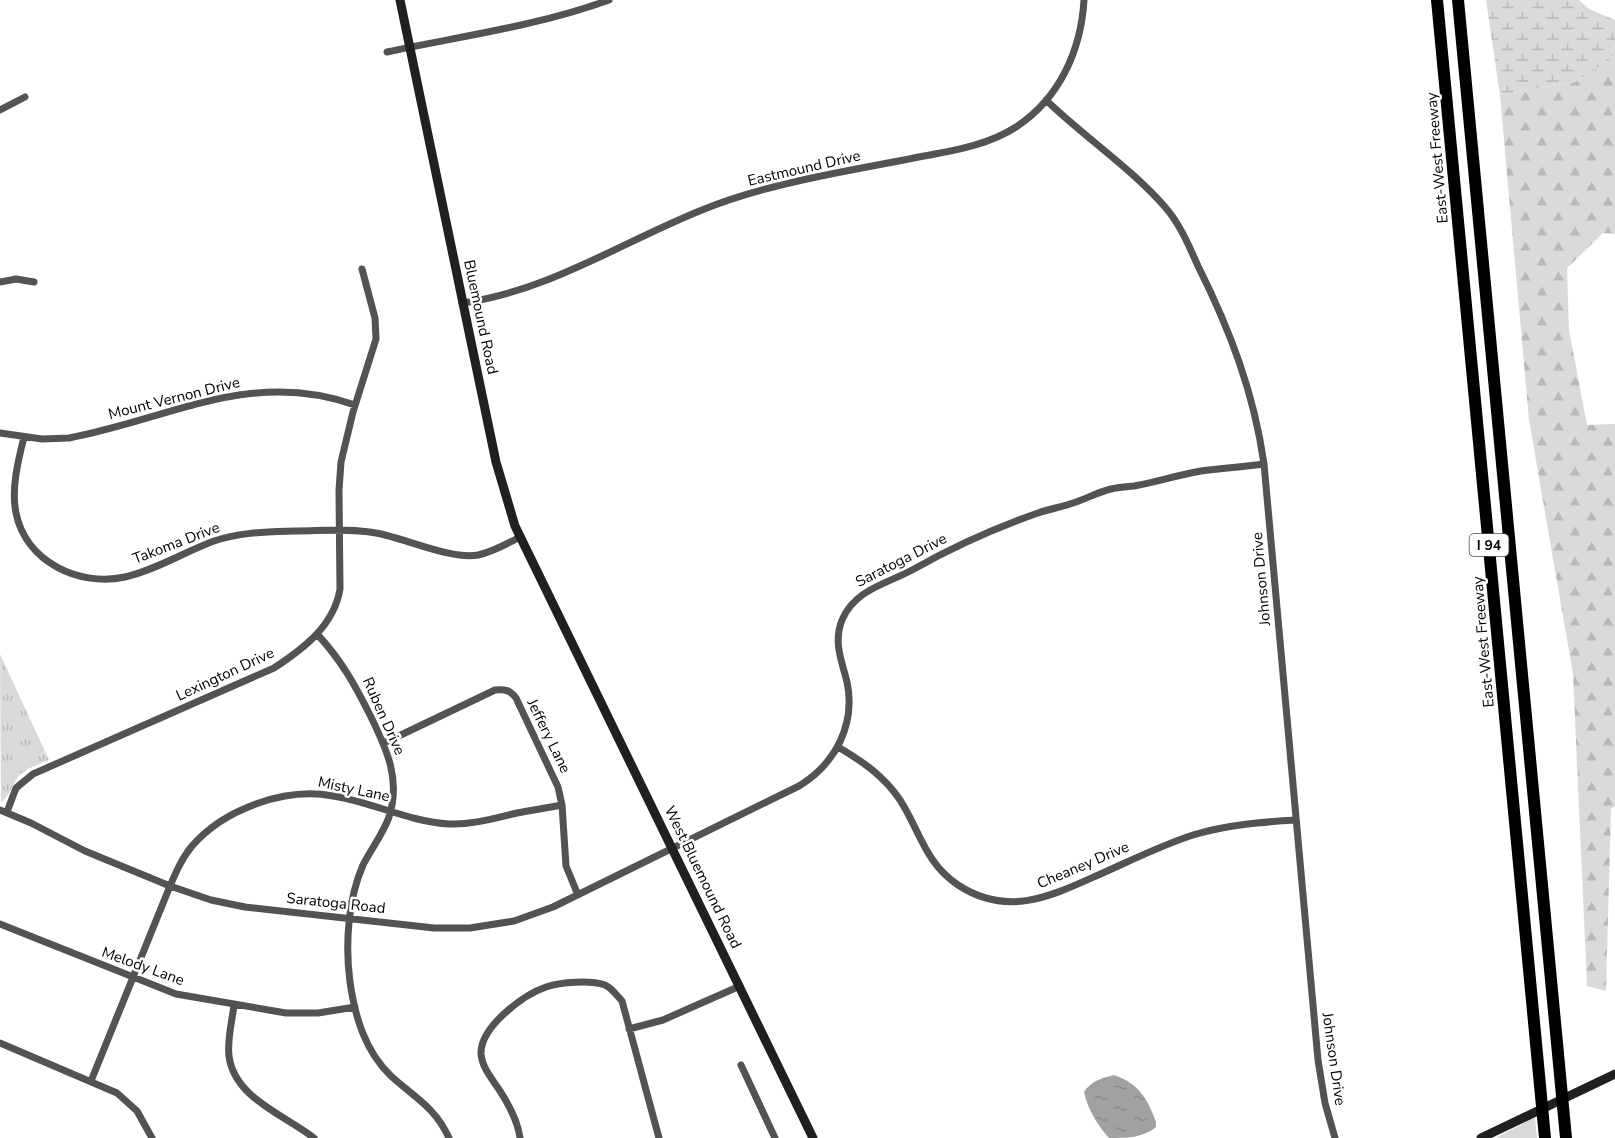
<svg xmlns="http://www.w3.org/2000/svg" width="1615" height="1138" viewBox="0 0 1615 1138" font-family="'Nunito Sans',sans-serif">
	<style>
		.grass { fill: #dadada }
		.forest { fill: url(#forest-firs) }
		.wetland { fill: url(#wetland-marsh) }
		.park { fill: url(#park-tufts) }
		.water { fill: url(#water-ripples) }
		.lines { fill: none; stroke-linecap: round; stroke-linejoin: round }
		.street { stroke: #535353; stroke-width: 7 }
		.secondary { stroke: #202020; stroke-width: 9 }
		.highway { stroke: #000; stroke-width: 12 }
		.labels { text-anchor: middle; stroke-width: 5; stroke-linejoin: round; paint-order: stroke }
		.shield { fill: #fff; stroke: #4c4c4c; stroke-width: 1.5 }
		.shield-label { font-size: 14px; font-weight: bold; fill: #000 }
		.street-label { font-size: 15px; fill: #000; stroke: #fff }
	</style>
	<defs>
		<pattern id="forest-firs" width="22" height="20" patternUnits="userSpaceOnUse" patternTransform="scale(1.5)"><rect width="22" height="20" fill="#dadada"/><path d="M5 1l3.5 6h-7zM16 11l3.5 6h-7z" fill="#b9b9b9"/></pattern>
		<pattern id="wetland-marsh" width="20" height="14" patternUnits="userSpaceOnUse" patternTransform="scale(1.5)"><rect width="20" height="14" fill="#dadada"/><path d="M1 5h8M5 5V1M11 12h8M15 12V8" fill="none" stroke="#b9b9b9"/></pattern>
		<pattern id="park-tufts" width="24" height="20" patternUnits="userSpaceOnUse" patternTransform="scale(1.5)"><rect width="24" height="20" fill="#dadada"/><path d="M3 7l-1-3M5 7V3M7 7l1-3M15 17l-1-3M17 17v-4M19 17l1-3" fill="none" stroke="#b9b9b9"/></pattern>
		<pattern id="water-ripples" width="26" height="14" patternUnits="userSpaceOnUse" patternTransform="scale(1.5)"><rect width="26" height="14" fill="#a1a1a1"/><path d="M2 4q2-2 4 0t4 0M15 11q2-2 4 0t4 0" fill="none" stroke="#898989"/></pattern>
	</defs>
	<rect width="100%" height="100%" fill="#fff"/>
	<path class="grass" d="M1533,1118H1535L1537,1138H1496Z"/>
	<path class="forest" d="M1615,45V234L1603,233L1567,268L1569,330L1587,425L1615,424V806L1611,809L1606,991L1587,986L1573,674L1529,420L1500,95L1575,82L1611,59Z"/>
	<path class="wetland" d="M1486,0H1579L1589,9L1615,20V45L1611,59L1575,82L1500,95Z"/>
	<path class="park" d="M0,654L49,760C40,764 29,767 21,774C12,781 11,796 1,802Z"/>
	<path class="water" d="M1114,1075C1139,1084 1147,1098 1156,1122V1127C1143,1138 1126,1138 1109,1138C1098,1126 1087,1108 1084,1092C1091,1081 1102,1078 1114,1075Z"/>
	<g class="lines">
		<path class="street" d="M387,52C461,36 538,26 609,0
			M1046,100C1083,136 1131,168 1165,207C1180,224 1189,246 1198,266C1230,330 1254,393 1264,464L1318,1060L1325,1103L1335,1138
			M0,110L25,97
			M0,282L16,279L34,282
			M462,303C549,291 622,242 702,210C766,184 837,173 904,160C942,152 984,148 1016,127C1060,98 1081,50 1084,0
			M0,433L42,439L69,438C170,419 251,368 355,405
			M24,437C18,461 11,489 16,513C26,562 79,587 125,577C156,570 184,552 214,541C241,532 267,532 295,531C321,531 350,528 376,533C405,538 451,560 478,555C492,552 507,544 520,537
			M317,634C342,661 355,685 371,717C387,750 401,780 389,817C383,834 371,849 363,865C348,899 345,945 350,982C355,1017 365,1051 391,1076C414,1097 435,1107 449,1138
			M384,743L495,690C505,689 510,690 516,698L558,787L562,805L566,866L578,895
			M838,747C862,761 884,776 900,800C920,831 925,863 958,885C1007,917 1049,897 1096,876C1128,862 1159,846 1193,835C1226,825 1261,822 1296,820
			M0,810L31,823L85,851L170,886L211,900L245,907L434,928H470L514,921L553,907L799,786C835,764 856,725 847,682C842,661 833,643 842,620C855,589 887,584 914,569C953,547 995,528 1038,513C1049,509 1062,507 1073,503C1086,499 1098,492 1111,489C1119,487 1126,487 1134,486C1156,482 1178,475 1201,471C1221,468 1243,467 1264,464
			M7,812L16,788L33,774L274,668C303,649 334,626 340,589L339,490L341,462L353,412L376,339L375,318L362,269
			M0,924L176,994L286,1013H318L355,1007
			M234,1005C232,1022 227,1039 229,1056C234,1098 285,1115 314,1138
			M629,1029L663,1020L740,986
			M0,1043L117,1093L137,1111L152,1138
			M741,1065L775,1138
			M91,1081L170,886C176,872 182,858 192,846C224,809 285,787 333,796C372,802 410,822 449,824C472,825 495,818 517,813C532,810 547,808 562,805
			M520,1138C518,1122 509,1105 500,1091C493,1080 482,1068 481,1054C480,1027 523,995 546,987C561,982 590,980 605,985C612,988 617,996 622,1001L659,1138"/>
		<path class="secondary" d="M400,0L496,462L515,526L813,1138
			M1481,1138L1615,1074"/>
		<path class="highway" d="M1437,0L1545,1138
			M1458,0L1566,1138"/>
	</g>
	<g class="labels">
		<rect class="shield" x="1469.5" y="534" width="39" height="22" rx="4.5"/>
		<g class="shield-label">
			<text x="1489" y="550">I 94</text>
		</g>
		<g class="street-label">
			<text transform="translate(1437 158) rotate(-95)" y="5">East-West Freeway</text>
			<text transform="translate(804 168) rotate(-13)" y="5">Eastmound Drive</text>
			<text transform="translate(481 317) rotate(78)" y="5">Bluemound Road</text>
			<text transform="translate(174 398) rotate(-14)" y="5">Mount Vernon Drive</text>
			<text transform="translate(176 543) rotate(-21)" y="5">Takoma Drive</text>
			<text transform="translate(901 560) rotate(-27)" y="5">Saratoga Drive</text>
			<text transform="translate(1261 579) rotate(-95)" y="5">Johnson Drive</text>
			<text transform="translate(1483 642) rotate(-95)" y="5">East-West Freeway</text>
			<text transform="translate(225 674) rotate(-25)" y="5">Lexington Drive</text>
			<text transform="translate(384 716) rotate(66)" y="5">Ruben Drive</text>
			<text transform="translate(549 736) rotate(64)" y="5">Jeffery Lane</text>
			<text transform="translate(354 789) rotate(12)" y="5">Misty Lane</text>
			<text transform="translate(1083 865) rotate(-23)" y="5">Cheaney Drive</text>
			<text transform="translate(703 877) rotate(64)" y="5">West Bluemound Road</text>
			<text transform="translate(336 903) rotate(6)" y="5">Saratoga Road</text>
			<text transform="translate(143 966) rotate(20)" y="5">Melody Lane</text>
			<text transform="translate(1334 1059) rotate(82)" y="5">Johnson Drive</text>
		</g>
	</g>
</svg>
